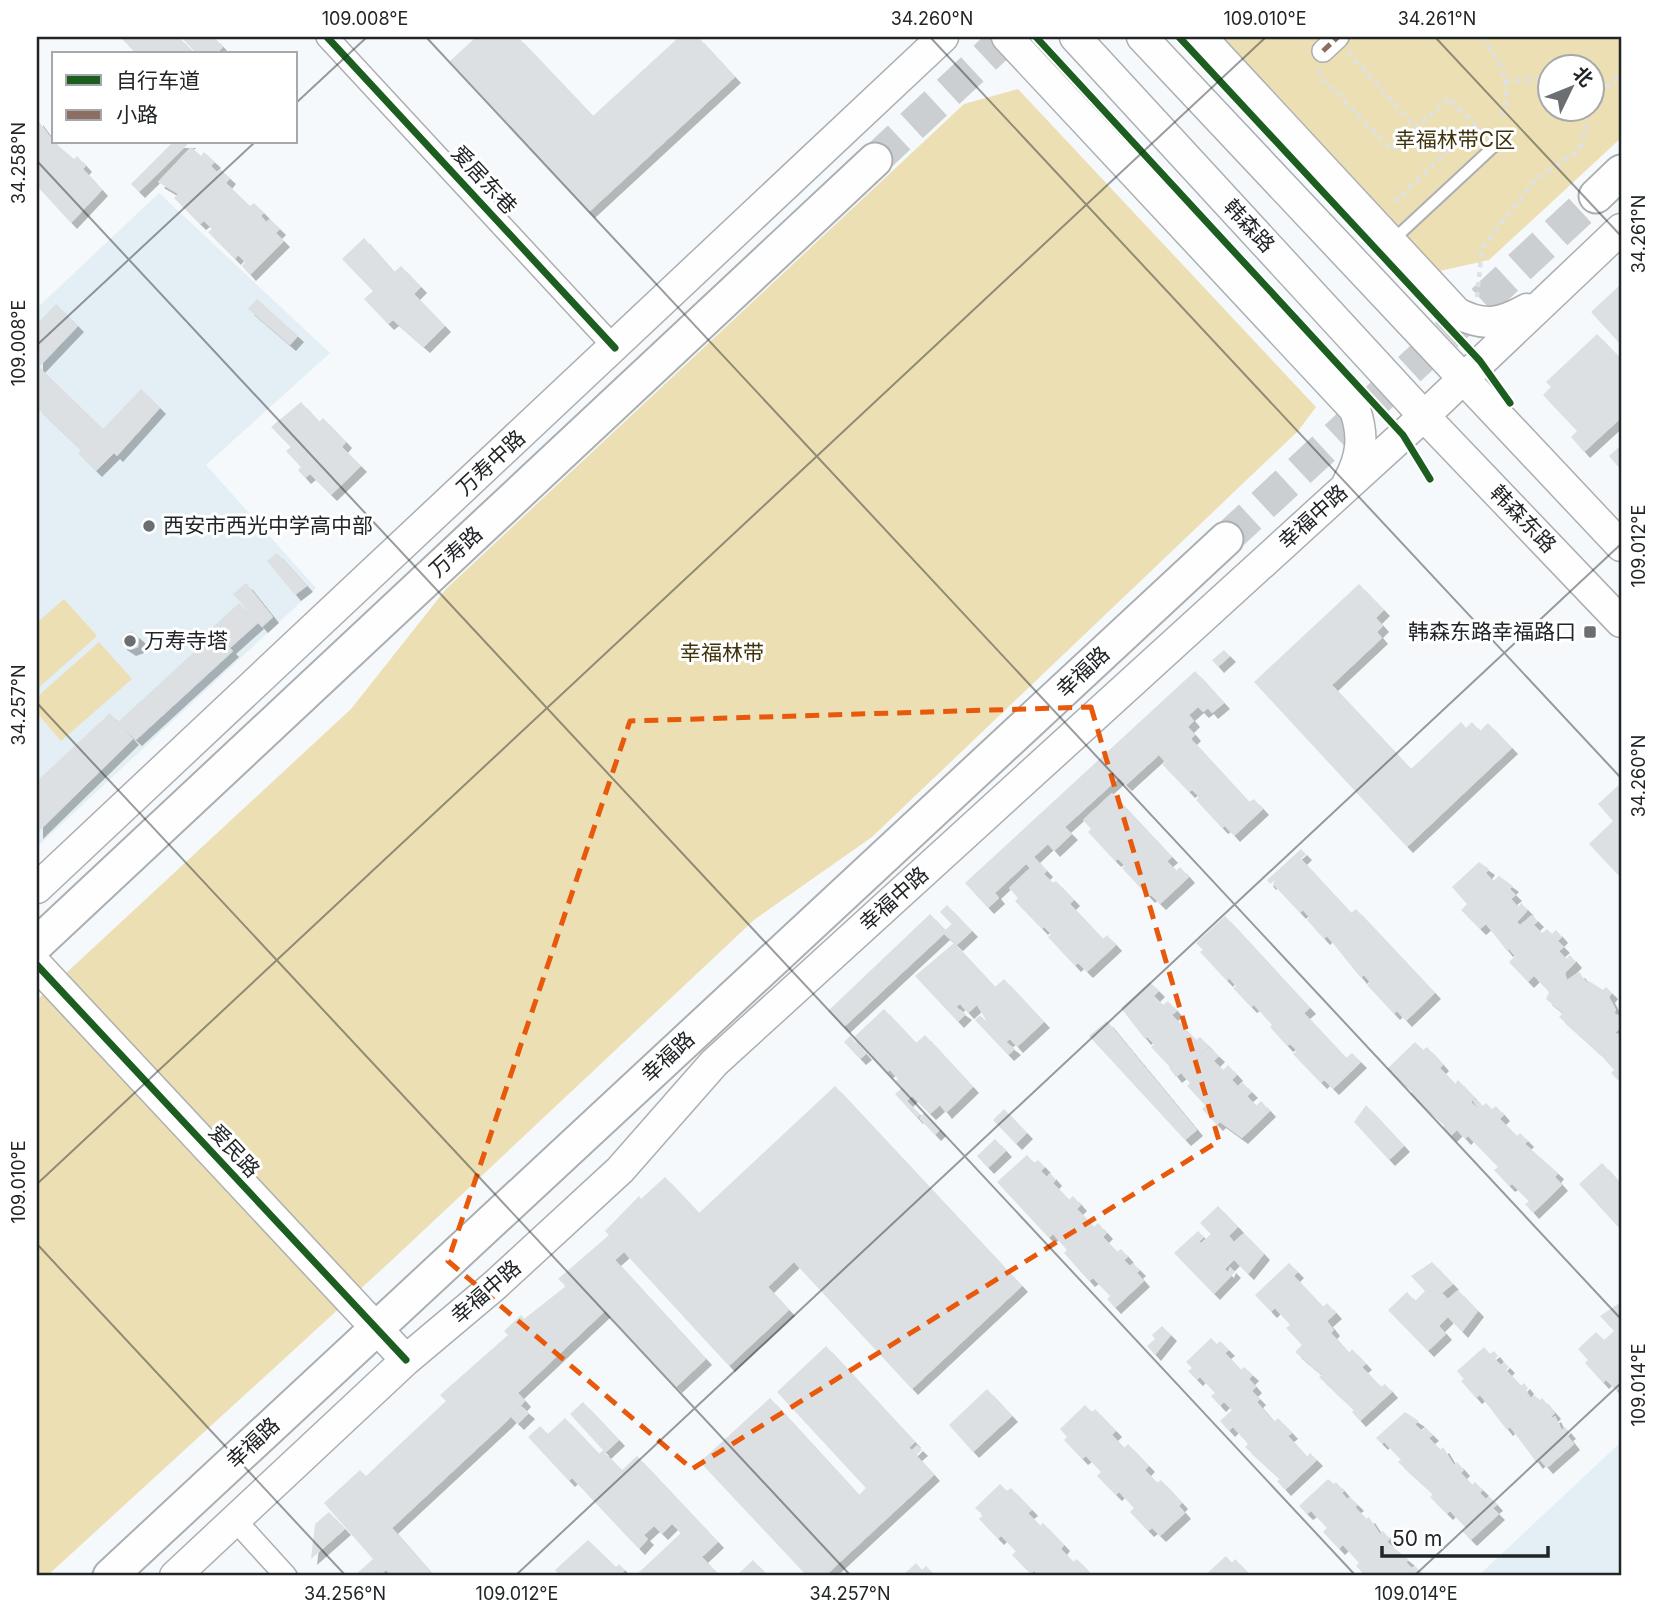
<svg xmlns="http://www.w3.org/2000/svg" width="1658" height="1613" viewBox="0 0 1658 1613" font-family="Inter,'Noto Sans SC',sans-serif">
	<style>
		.built { fill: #e3eff4 }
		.green { fill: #ecdfb3; fill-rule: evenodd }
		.building { fill: #dde0e2; filter: url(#shadow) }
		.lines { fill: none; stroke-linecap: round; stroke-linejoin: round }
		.primary-tunnel { stroke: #cbcfd1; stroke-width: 33; stroke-dasharray: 33 17; stroke-linecap: butt }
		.lane-casing { stroke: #acafb1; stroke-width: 14 }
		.street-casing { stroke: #acafb1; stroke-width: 24 }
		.secondary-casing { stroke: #acafb1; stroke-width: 33 }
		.primary-casing { stroke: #acafb1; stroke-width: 37 }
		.path { stroke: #dfe0e2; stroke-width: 4.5; stroke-dasharray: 5 5; stroke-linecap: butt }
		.lane { stroke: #fefefe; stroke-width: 10 }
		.street { stroke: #fefefe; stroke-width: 21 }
		.secondary { stroke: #fefefe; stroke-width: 30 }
		.primary { stroke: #fefefe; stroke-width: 33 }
		.quiet { stroke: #8d6e63; stroke-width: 5; stroke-dasharray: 10 5; stroke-linecap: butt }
		.cycleway-casing { stroke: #fff; stroke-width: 11 }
		.cycleway { stroke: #1b5e20; stroke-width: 7 }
		.marked { fill: none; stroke: #e8590c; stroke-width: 5; stroke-dasharray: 14 9; stroke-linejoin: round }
		.ticks { fill: none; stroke: #212527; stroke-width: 2; stroke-opacity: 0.45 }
		.poi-dot { fill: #6b6f71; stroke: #fff; stroke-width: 2.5 }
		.labels { text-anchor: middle; stroke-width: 6; stroke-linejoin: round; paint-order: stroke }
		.park-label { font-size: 21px; fill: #3d320b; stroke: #fff }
		.street-label { font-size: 21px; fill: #212527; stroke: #fff }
		.poi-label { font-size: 21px; fill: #212527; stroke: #fff; text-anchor: start }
		.neatline { fill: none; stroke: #212527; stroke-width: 2.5 }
		.ticks-label { font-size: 18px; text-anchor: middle; fill: #212527 }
	</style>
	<defs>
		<filter id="shadow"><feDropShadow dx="6" dy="6" stdDeviation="0" flood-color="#0004"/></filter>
	</defs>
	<rect width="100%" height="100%" fill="#f5f9fb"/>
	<path class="built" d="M159,193L330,353L206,465L316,588L37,847V308Z
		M1621,1442V1576H1478Z"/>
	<path class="green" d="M1223,37H1621V138L1489,260L1440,271ZM1550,66H1592V108H1550Z
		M1018,89L1316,407L1298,431L872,837L754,920L392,1260L47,1576H37V1000L351,709L446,589L964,104Z
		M64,599L97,636L37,689V623Z
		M99,642L132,679L61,741L37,713V697Z"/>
	<path class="building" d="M125,37H179L194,53L137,54L122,39Z
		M181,37H214L223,47L216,54H197Z
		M476,37H518L593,116L679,37H698L735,77L589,212L450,61Z
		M37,119L54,142L74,159L77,156L86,166L83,169L102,190L71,223L37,186Z
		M173,142H190L139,192L131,184Z
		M191,147L201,156L204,152L215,162L211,166L217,172L220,169L230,178L226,183L250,206L254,203L264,213L261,216L266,222L270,219L280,229L276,233L284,241L250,275L242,266L245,262L238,255L235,259L208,232L212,229L204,221L200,224L174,198L178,194L158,182Z
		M364,238L394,272L401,266L421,287L414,294L445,326L424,347L393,320L388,324L364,299L373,291L342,259Z
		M1621,284V345L1591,312Z
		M257,299L298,336L290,345L248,309Z
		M56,304L78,326L39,367L103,429L141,389L160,408L117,456L114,453L96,471L78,453L81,450L37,408V324Z
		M1597,334L1621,359V418L1584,452L1571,437L1577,431L1543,395L1551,387L1546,382Z
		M301,402L319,422L323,418L346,442L342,447L361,466L331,495L310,474L305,478L298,470L301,467L286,451L291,447L271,427Z
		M1621,445V470L1609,456Z
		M277,553L307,586L295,595L267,561Z
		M246,583L273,617L262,627L233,594Z
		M1359,584L1384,610L1376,618L1383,626L1377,632L1382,638L1332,685L1411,769L1461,722L1466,728L1472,722L1480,731L1488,723L1512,748L1407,847L1254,682Z
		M239,603L258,623L230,648L233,651L136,740L125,730L133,739L37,833V781L110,713L118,722L216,632L213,627Z
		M132,631L139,637L138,647L130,650L121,644L123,635Z
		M1224,650L1230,656L1218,667L1212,660Z
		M1195,671L1224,703L1212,713L1208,708L1203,712L1198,707L1189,715L1194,721L1188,727L1195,735L1191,739L1249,802L1254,799L1263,809L1234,836L1225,826L1222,828L1196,800L1199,797L1192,790L1189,792L1162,764L1165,762L1159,755L1126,785L1119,778L1065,827L1072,834L1054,851L1048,844L1034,857L1047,871L1044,874L1053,883L1056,881L1074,900L1070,904L1103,939L1107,935L1116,945L1087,972L1078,963L1075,966L1048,937L1051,934L1044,927L1042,929L1015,901L1018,898L1009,888L1030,868L1026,864L995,893L999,898L988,908L965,883Z
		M1621,783V878L1589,844L1613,821L1598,804Z
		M1112,793L1172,857L1167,861L1176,871L1180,867L1189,877L1160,904L1151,895L1149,897L1122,868L1125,866L1118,859L1115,861L1088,832L1091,829L1083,820Z
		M1301,849L1306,854L1301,859L1351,913L1356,909L1435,993L1406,1021L1397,1011L1394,1014L1367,985L1370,982L1364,975L1361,978L1327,936L1324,939L1307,920L1309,917L1303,910L1300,913L1273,884L1275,880L1270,884L1267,880Z
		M1479,862L1489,869L1486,873L1493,881L1499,876L1513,886L1510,889L1516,895L1511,899L1518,907L1521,903L1528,910L1517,922L1520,925L1532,915L1538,921L1534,925L1542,933L1547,929L1552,934L1556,930L1562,937L1558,941L1564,947L1559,951L1566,959L1570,955L1576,962L1565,973L1567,980L1579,972L1587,983L1589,981L1603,990L1606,987L1612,993L1609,997L1616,1010L1614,1013L1621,1017V1027L1615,1033L1621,1035V1083L1611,1073L1614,1070L1600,1054L1559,1017L1563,1013L1546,999L1549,992L1534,976L1528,982L1509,962L1515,956L1509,949L1507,951L1486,924L1480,929L1461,910L1467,904L1452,887Z
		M947,905L972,931L957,945L944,934L844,1027L828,1011L930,914L945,930L952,924L940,912Z
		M1225,916L1310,1008L1304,1013L1346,1058L1352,1053L1361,1062L1333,1089L1324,1080L1321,1083L1293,1054L1297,1051L1290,1044L1287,1046L1270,1027L1272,1025L1254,1005L1251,1007L1233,988L1236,986L1229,978L1227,981L1200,952L1203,950L1196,943Z
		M954,943L995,987L1004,979L1044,1022L1017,1047L1010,1039L1006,1042L1015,1049L1008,1055L975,1020L980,1015L987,1022L977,1005L968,1013L960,1004L956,1007L966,1014L958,1022L915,976Z
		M1150,982L1159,991L1154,996L1163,1005L1168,1001L1177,1011L1172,1015L1196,1040L1200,1037L1209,1046L1187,1067L1209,1047L1219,1056L1214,1061L1223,1070L1228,1065L1237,1075L1232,1080L1238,1086L1242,1082L1252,1092L1247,1096L1256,1106L1261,1101L1270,1111L1242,1138L1220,1122L1217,1125L1202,1109L1208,1104L1205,1105L1187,1086L1190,1083L1181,1073L1176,1077L1169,1068L1172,1065L1169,1066L1151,1047L1154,1044L1147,1037L1145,1039L1121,1008Z
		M884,1009L916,1043L925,1035L973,1087L946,1113L940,1105L930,1114L912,1096L907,1101L920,1115L917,1118L895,1094L902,1088L896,1081L898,1079L890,1070L887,1072L854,1037Z
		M1107,1021L1197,1130L1185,1140L1089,1036Z
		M850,1036L866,1054L860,1059L844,1042Z
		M1415,1042L1423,1050L1427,1047L1443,1065L1440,1068L1455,1084L1458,1080L1475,1098L1471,1102L1479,1110L1473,1101L1476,1099L1483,1106L1486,1103L1492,1109L1496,1106L1504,1115L1500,1119L1517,1136L1520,1133L1528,1141L1525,1144L1558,1173L1555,1177L1562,1185L1533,1213L1525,1204L1529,1201L1512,1184L1509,1186L1494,1170L1498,1167L1468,1136L1465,1139L1457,1130L1451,1136L1443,1127L1445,1125L1410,1094L1413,1091L1387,1069Z
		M835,1086L1022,1286L912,1389L794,1262L768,1287L789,1310L729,1366L624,1252L615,1260L706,1359L676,1387L605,1311L518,1393L525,1401L507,1421L392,1528L434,1576H392L386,1570L379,1576H354L373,1559L324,1503L360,1470L366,1476L446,1401L440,1395L508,1335L504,1331L521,1315L524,1319L566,1286L558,1279L609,1235L605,1231L639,1196L641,1199L665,1177L699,1213Z
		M1366,1105L1404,1146L1389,1160L1354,1122Z
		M1004,1109L1027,1133L1016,1144L993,1120Z
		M924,1113L940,1130L935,1135L919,1118Z
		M995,1139L1006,1151L988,1168L977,1156Z
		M1027,1155L1034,1163L1038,1160L1045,1167L1041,1171L1047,1177L1050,1173L1056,1180L1053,1183L1069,1200L1073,1196L1081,1205L1077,1209L1094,1227L1098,1223L1107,1233L1103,1237L1117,1252L1121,1249L1128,1257L1124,1260L1130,1266L1133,1263L1140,1270L1137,1273L1144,1281L1115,1308L1107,1299L1110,1296L1093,1278L1089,1281L1064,1253L1067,1250L1053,1234L1049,1238L997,1182Z
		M1602,1163L1621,1184V1230L1579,1184Z
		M1218,1206L1238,1227L1229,1236L1234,1242L1244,1233L1264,1254L1248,1274L1234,1260L1225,1269L1228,1272L1230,1267L1235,1272L1214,1294L1174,1253L1198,1231L1204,1237L1199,1241L1201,1243L1211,1234L1200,1223Z
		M1432,1262L1453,1284L1442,1293L1448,1299L1458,1290L1478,1311L1462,1332L1448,1317L1439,1326L1446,1334L1428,1351L1388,1310L1407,1292L1415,1301L1425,1291L1411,1276Z
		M1289,1263L1298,1272L1294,1276L1323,1307L1327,1303L1336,1313L1327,1321L1334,1330L1331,1333L1349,1353L1352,1349L1366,1364L1362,1367L1381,1387L1385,1384L1392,1392L1360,1421L1352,1412L1354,1410L1319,1377L1322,1375L1295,1352L1302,1345L1286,1328L1290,1325L1275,1308L1271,1312L1255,1295Z
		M1621,1302V1387L1617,1391L1606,1380L1603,1383L1585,1363L1588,1360L1578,1349L1596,1332L1604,1340L1614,1331L1600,1316Z
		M1162,1326L1171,1335L1155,1355L1147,1346L1155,1339L1152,1335Z
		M1211,1338L1217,1344L1220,1341L1229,1350L1225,1353L1241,1370L1244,1367L1253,1375L1249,1379L1256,1387L1252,1391L1260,1399L1257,1402L1274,1422L1278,1418L1292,1433L1288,1436L1307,1457L1310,1453L1317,1460L1285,1490L1277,1481L1280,1479L1245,1447L1248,1444L1233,1427L1229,1431L1220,1421L1232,1410L1224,1402L1220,1406L1211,1396L1215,1393L1200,1377L1197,1380L1188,1371L1192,1368L1186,1362Z
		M826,1346L915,1442L909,1448L912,1450L917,1445L922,1450L916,1455L934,1475L825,1576H807L700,1462L770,1398L859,1495L866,1488L777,1392Z
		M1484,1347L1490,1354L1494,1351L1498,1356L1495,1359L1501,1365L1504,1362L1509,1367L1506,1370L1521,1386L1524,1383L1528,1388L1526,1391L1531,1398L1534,1395L1540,1400L1542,1398L1555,1413L1551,1417L1536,1402L1551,1419L1555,1416L1562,1430L1565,1427L1570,1433L1567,1435L1574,1444L1547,1468L1540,1460L1537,1463L1510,1427L1507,1430L1480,1395L1476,1398L1461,1381L1464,1379L1457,1371Z
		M987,1389L1012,1416L973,1452L949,1425Z
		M583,1402L619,1440L605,1453L622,1470L637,1456L718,1542L702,1557L720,1576H635L681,1533L672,1524L662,1534L654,1526L644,1535L648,1539L639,1549L572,1478L569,1481L528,1437L540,1426L548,1434L565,1418L599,1454L603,1450L570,1414Z
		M1085,1405L1092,1412L1095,1409L1116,1431L1112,1435L1124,1448L1128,1444L1149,1466L1145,1470L1157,1483L1161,1480L1182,1503L1179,1506L1185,1513L1160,1536L1152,1528L1148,1531L1130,1512L1134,1508L1119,1492L1116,1495L1097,1476L1101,1472L1086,1456L1082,1459L1064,1440L1067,1437L1060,1429Z
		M521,1406L529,1413L518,1424L511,1417Z
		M1405,1412L1419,1421L1415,1424L1422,1431L1425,1427L1433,1435L1429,1438L1440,1450L1443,1447L1454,1465L1457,1462L1464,1470L1461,1473L1472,1485L1475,1482L1483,1490L1480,1493L1486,1499L1489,1496L1497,1505L1493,1508L1499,1514L1471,1540L1462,1531L1466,1528L1450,1511L1447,1514L1430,1497L1433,1494L1398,1462L1401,1460L1384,1442L1382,1444L1376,1438Z
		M1328,1479L1334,1484L1336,1482L1344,1491L1342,1493L1347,1499L1350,1497L1358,1505L1355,1507L1366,1519L1369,1517L1380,1534L1383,1531L1390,1539L1387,1542L1409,1560L1406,1562L1412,1568L1415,1566L1423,1574L1366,1576L1356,1566L1359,1563L1343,1545L1339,1549L1323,1532L1327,1528L1311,1511L1307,1514L1299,1506Z
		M1000,1484L1007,1491L1011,1488L1032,1510L1028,1513L1040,1526L1043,1523L1064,1545L1061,1549L1073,1562L1077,1559L1093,1576H1039L1034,1571L1031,1574L1012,1555L1016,1551L1001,1536L998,1539L979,1519L983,1515L975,1508Z
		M329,1512L345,1529L311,1559L315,1524Z
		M588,1540L616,1567L619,1564L625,1570L618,1576H560L555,1570Z
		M1226,1556L1232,1563L1235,1559L1251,1576H1204Z
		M753,1560L768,1576H736Z
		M916,1563L922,1570L926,1566L936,1576H902Z"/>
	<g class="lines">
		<path class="primary-tunnel" d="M875,160L1007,37
			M1226,539L1596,196"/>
		<g class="lane-casing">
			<path id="lane" d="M1393,240L1506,135"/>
		</g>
		<g class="street-casing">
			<path id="street" d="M327,37L615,348
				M1323,51L1338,37
				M235,1520L286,1576"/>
		</g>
		<g class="secondary-casing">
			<path id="secondary" d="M1007,37L1355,410C1364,436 1362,457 1348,482
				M1075,37L1424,416L1621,622
				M1142,37L1621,546
				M1201,37L1457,313C1484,327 1500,324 1527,309
				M37,888L943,37
				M37,965L406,1360
				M175,1576L406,1360L494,1286L620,1170L714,1063L1424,416L1621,229"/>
		</g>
		<g class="primary-casing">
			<path id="primary" d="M1596,196L1621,172
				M37,944L875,160
				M110,1576L1226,539"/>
		</g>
		<path class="path" d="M1482,37C1503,68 1514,82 1501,120
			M1348,52L1416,128
			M1318,70L1325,81L1392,150L1449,98L1475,125L1391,205
			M1505,81L1550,79
			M1592,101L1621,74
			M1477,297L1482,248L1535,180L1577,152L1583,143L1588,108"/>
		<use href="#lane" class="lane"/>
		<use href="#street" class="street"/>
		<use href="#secondary" class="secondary"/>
		<use href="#primary" class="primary"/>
		<path class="quiet" d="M1323,51L1338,37"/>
		<g class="cycleway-casing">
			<path id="cycleway" d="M327,37L615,348
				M1036,37L1403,435L1430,479
				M1179,37L1480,361L1510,403
				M37,965L406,1360"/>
		</g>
		<use href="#cycleway" class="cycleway"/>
	</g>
	<path class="marked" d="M1091,707L1219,1141L692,1469L448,1261L630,721Z"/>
	<path class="ticks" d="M426,37L1621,1319M930,37L1621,778M1435,37L1621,236M296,103L367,37M37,161L1356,1576M37,345L255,142M37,703L851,1576M37,1184L1266,37M37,1244L346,1576M515,1576L1621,544M1414,1576L1621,1383"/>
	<g class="poi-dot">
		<circle cx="149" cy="526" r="7"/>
		<rect x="1583" y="625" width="14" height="14" rx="3.5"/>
		<circle cx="130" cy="641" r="7"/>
	</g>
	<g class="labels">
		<g class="park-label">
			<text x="1455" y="147">幸福林带C区</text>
			<text x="722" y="660">幸福林带</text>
		</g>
		<g class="street-label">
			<text transform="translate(484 180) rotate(47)" y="7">爱居东巷</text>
			<text transform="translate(1249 226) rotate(47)" y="7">韩森路</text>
			<text transform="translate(491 463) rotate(-43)" y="7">万寿中路</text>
			<text transform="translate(1313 517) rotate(-42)" y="7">幸福中路</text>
			<text transform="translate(1523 519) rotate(46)" y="7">韩森东路</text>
			<text transform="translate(456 552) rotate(-43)" y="7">万寿路</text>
			<text transform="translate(1083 672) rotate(-43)" y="7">幸福路</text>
			<text transform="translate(894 899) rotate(-42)" y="7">幸福中路</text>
			<text transform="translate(668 1057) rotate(-43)" y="7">幸福路</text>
			<text transform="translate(234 1151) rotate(47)" y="7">爱民路</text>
			<text transform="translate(486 1292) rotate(-41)" y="7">幸福中路</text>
			<text transform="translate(253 1443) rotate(-43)" y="7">幸福路</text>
		</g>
		<g class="poi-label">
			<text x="163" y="533">西安市西光中学高中部</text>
			<text x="1576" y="639" text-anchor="end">韩森东路幸福路口</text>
			<text x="144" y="648">万寿寺塔</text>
		</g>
	</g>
	<rect width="1658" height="1613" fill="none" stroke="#ffffff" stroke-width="77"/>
	<rect x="52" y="52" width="245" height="91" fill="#ffffff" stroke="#a6a8a9" stroke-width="2"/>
	<rect x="66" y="75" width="35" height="10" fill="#1b5e20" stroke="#a6a8a9" stroke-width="2"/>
	<text x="116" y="88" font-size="21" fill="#212527">自行车道</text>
	<rect x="66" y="110" width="35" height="10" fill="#8d6e63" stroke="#a6a8a9" stroke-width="2"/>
	<text x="116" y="122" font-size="21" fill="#212527">小路</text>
	<g transform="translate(1571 88) rotate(47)"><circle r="33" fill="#ffffff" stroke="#a6a8a9" stroke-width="2"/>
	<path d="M0-5L12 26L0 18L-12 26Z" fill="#6b6f71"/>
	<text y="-10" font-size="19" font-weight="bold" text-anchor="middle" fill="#212527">北</text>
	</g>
	<path d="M1382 1546v10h166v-10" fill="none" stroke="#212527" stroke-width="3.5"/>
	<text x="1392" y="1546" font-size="21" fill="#212527" stroke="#ffffff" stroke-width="5" paint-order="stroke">50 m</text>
	<rect x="38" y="38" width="1582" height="1536" class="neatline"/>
	<g class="ticks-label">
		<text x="365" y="25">109.008°E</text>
		<text x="932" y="25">34.260°N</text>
		<text x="1265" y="25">109.010°E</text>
		<text x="1437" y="25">34.261°N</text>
		<text transform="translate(19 163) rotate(-90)" y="6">34.258°N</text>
		<text transform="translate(1639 234) rotate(-90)" y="6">34.261°N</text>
		<text transform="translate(19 343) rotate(-90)" y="6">109.008°E</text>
		<text transform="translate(1639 546) rotate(-90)" y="6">109.012°E</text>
		<text transform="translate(19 705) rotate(-90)" y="6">34.257°N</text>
		<text transform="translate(1639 776) rotate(-90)" y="6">34.260°N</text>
		<text transform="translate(19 1182) rotate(-90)" y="6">109.010°E</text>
		<text transform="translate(1639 1385) rotate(-90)" y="6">109.014°E</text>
		<text x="345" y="1600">34.256°N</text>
		<text x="517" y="1600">109.012°E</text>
		<text x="850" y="1600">34.257°N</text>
		<text x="1416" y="1600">109.014°E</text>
	</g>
</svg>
